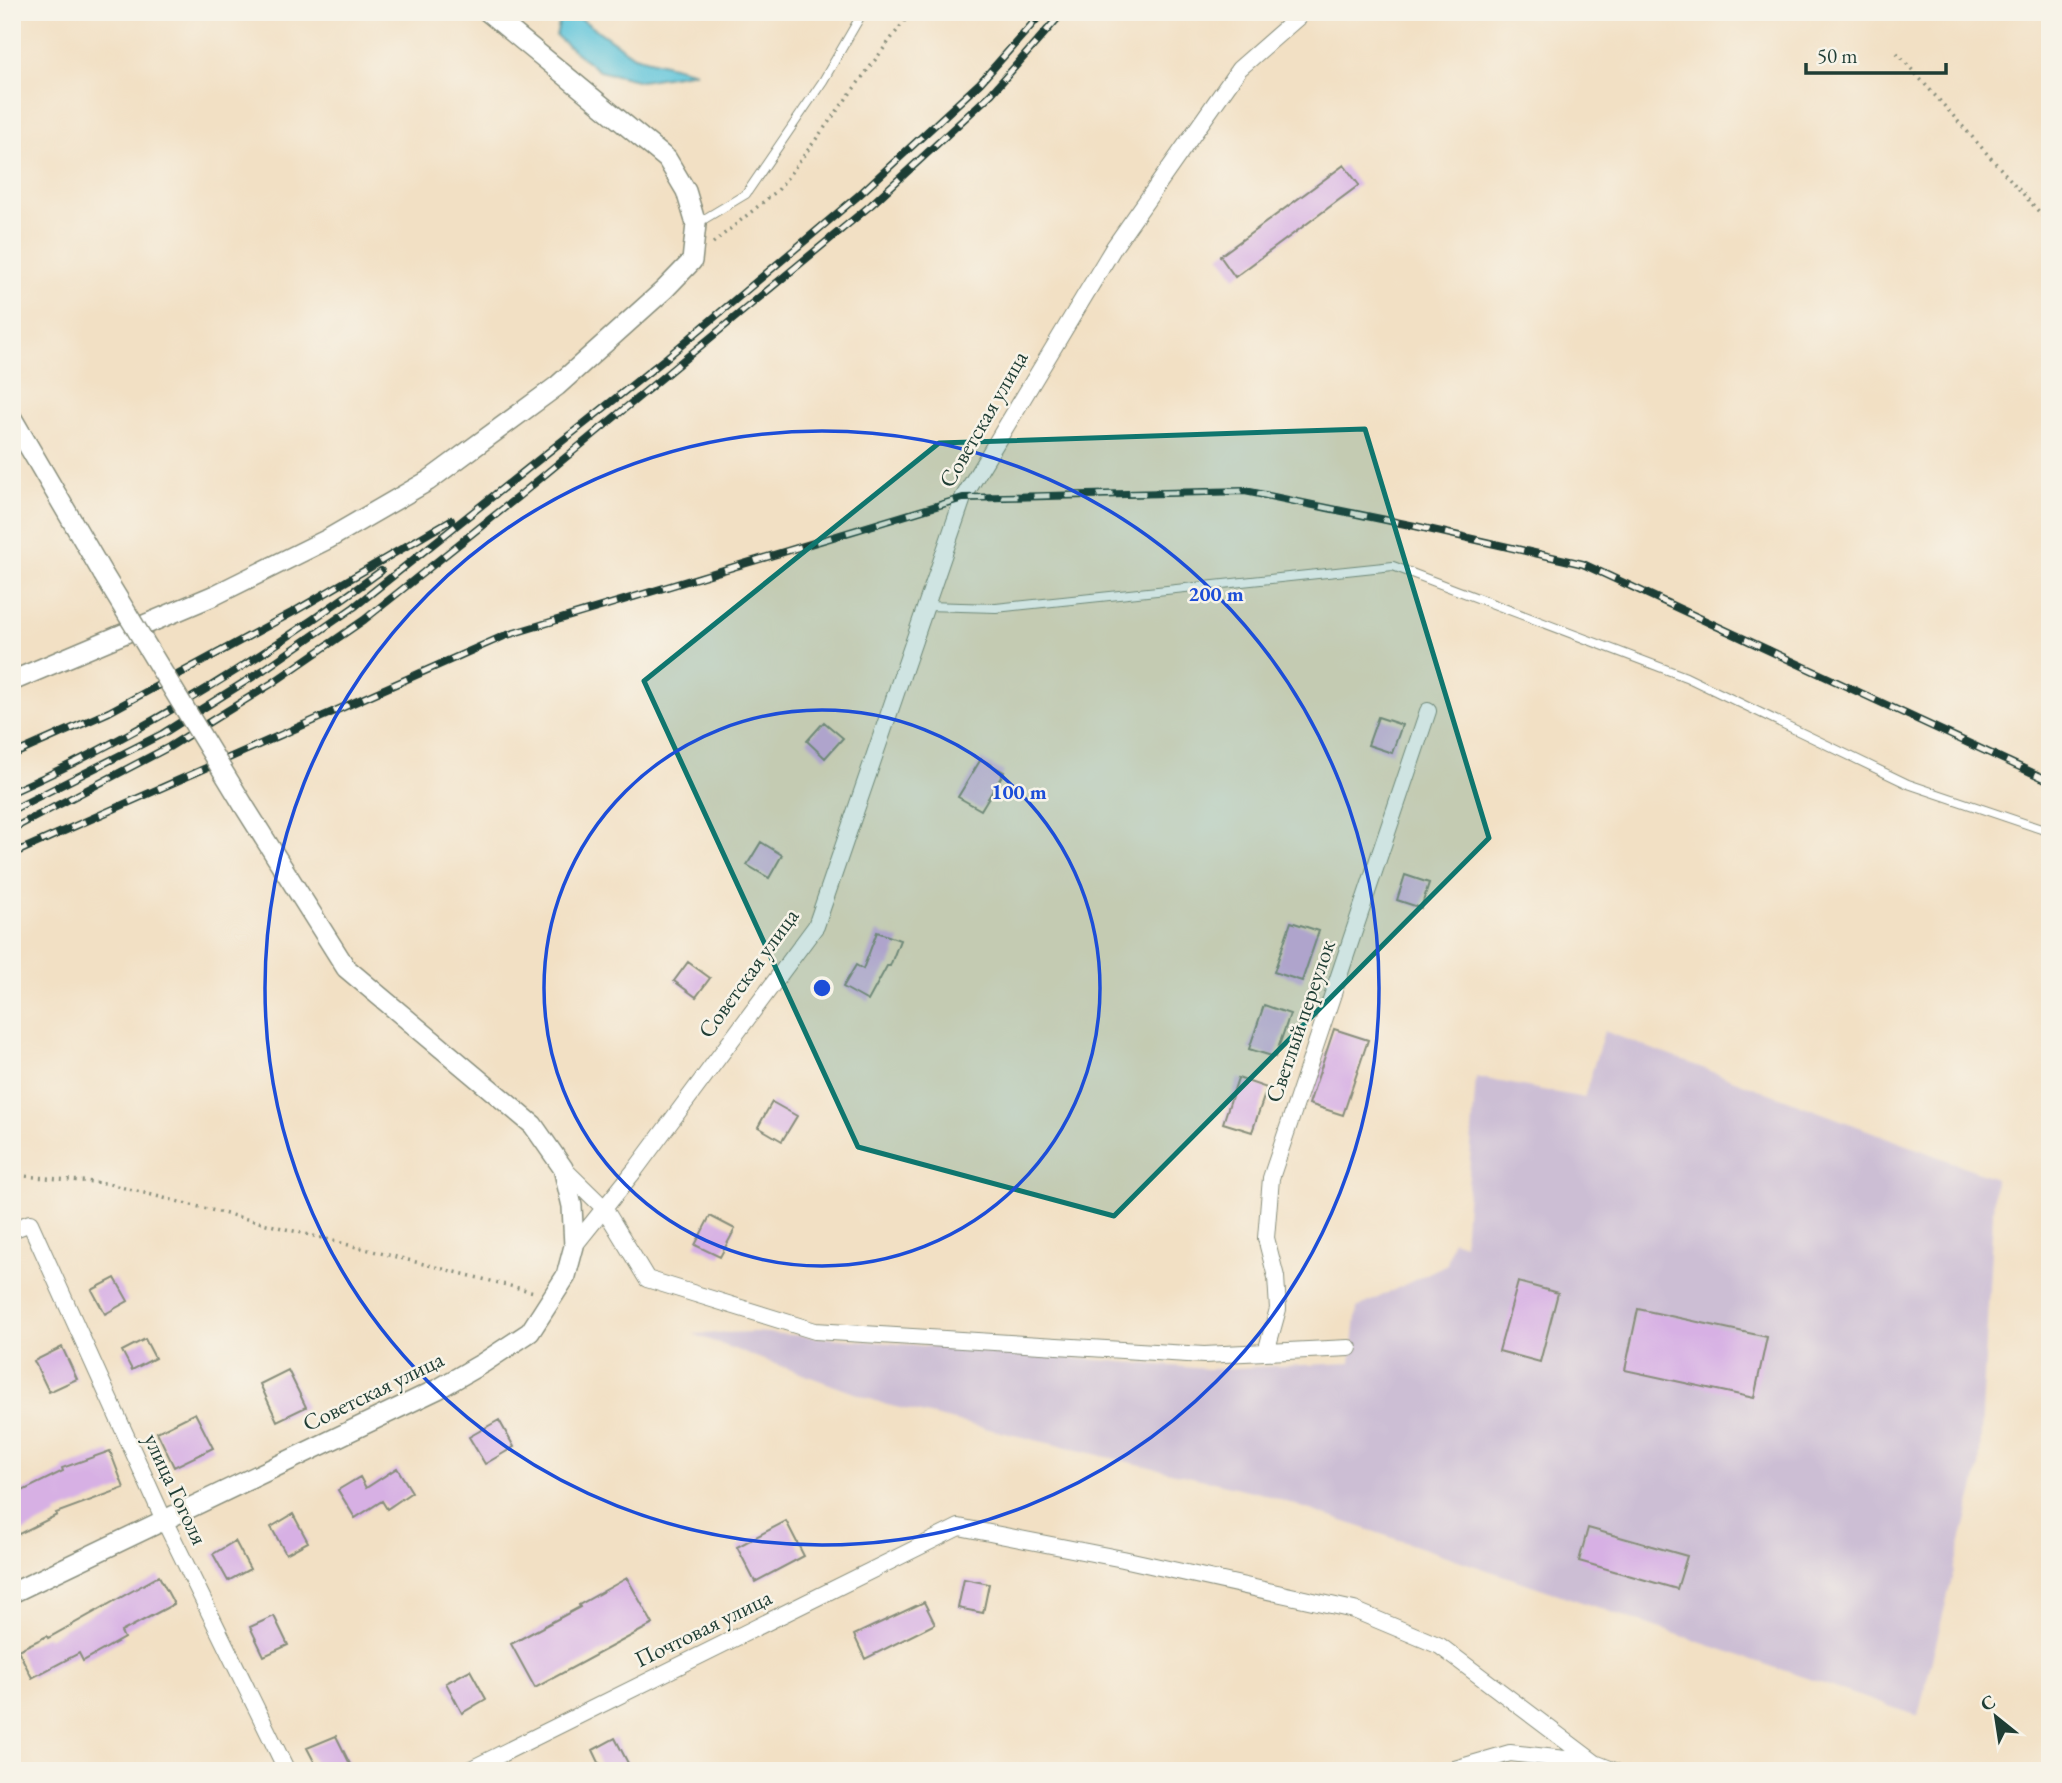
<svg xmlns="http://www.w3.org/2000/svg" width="2062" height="1783" viewBox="0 0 2062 1783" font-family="'EB Garamond',serif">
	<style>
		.industrial { fill: #ccbed4 }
		.water { fill: #5dc4da; stroke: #3e8087; stroke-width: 2 }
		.building { fill: #d7b0e4 }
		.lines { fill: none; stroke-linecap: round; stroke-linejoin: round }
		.service-casing { stroke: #888e7c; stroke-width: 10 }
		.minor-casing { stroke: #888e7c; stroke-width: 18 }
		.tertiary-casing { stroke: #888e7c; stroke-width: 22 }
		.path { stroke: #888e7c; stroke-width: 3.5; stroke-dasharray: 2 5; stroke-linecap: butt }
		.service { stroke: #fff; stroke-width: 8 }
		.minor { stroke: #fff; stroke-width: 16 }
		.tertiary { stroke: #fff; stroke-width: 19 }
		.rail-casing { stroke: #1f3d34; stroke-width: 8 }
		.rail { stroke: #f7f3e8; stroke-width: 5; stroke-dasharray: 16; stroke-linecap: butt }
		.tertiary-bridge-casing { stroke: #888e7c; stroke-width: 22; stroke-linecap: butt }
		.tertiary-bridge { stroke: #fff; stroke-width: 19 }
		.marked { fill: #0f766e; fill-opacity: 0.2; stroke: #0f766e; stroke-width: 5; stroke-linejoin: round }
		.ring { fill: none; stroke: #1d4ed8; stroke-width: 3.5 }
		.labels { text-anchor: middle; stroke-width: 5; stroke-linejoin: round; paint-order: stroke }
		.street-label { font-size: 23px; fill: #1f3d34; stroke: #f7f3e8 }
		.centre { fill: #1d4ed8; stroke: #f7f3e8; stroke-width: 3.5 }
		.ring-label { font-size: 21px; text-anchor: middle; font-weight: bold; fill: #1d4ed8; stroke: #f7f3e8; stroke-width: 5; stroke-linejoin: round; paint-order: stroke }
	</style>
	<rect width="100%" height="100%" fill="#f7f3e8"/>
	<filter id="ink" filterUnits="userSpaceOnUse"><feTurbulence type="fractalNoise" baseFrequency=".0143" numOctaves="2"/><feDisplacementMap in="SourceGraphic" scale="14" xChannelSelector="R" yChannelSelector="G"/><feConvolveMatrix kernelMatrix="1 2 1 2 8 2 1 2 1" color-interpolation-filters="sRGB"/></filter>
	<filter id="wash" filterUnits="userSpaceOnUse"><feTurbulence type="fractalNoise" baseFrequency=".00686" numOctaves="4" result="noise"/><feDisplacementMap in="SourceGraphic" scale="28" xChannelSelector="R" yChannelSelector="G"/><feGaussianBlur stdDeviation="1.57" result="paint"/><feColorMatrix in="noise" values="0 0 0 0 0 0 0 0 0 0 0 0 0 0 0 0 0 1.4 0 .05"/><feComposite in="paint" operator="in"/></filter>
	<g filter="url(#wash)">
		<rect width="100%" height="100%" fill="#f2e0c4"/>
		<path class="industrial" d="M1604,1031L1995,1178L1979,1469L1918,1716L1260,1493L887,1405L693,1334L755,1332L1208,1369L1351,1363L1357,1308L1447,1264L1452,1240L1464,1244L1476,1077L1584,1098Z"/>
		<path class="water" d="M562,12H571L634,56L696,72L641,81L599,71L556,36Z"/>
		<g id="blocks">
			<path class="building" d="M1344,165L1359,185L1235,277L1220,256Z
				M1378,717L1402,725L1392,753L1368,745Z
				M824,722L843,738L825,758L807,741Z
				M981,759L1004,772L981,810L958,797Z
				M761,842L782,855L769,878L747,865Z
				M1405,875L1429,883L1421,908L1397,900Z
				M1291,922L1319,931L1302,981L1274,972Z
				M877,932L900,940L890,966H887L868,1001L843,987L856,965L863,969Z
				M688,962L710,978L696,997L674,981Z
				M1264,1005L1290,1014L1275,1057L1249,1049Z
				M1334,1029L1368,1040L1343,1115L1309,1104Z
				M1238,1078L1267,1088L1252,1132L1223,1123Z
				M772,1102L797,1116L782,1141L758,1127Z
				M710,1216L735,1229L720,1257L695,1245Z
				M115,1278L128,1301L105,1314L92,1290Z
				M1518,1282L1558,1293L1540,1362L1499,1351Z
				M1638,1309L1767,1337L1754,1398L1625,1370Z
				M145,1339L155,1358L132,1370L122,1351Z
				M62,1347L77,1379L49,1392L34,1361Z
				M288,1370L306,1407L277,1421L260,1384Z
				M195,1413L213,1448L174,1467L157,1432Z
				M499,1420L514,1447L485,1464L469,1437Z
				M110,1451L124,1488L56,1513L57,1515L17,1535L12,1526V1496L63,1471L62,1468Z
				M397,1468L412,1492L387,1509L382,1501L355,1518L338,1490L360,1477L366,1488Z
				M293,1514L308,1542L286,1554L271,1527Z
				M786,1521L804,1556L755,1582L737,1547Z
				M1588,1528L1687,1556L1677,1589L1579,1561Z
				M235,1541L250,1569L228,1581L213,1554Z
				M159,1576L174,1604L121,1632L124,1638L83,1661L79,1653L32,1678L18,1650L47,1636L48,1638Z
				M627,1578L653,1624L535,1688L511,1644L580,1607L579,1605Z
				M964,1579L989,1584L983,1613L958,1608Z
				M924,1602L935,1624L865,1659L854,1635Z
				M274,1616L288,1645L264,1656L250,1627Z
				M470,1670L486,1699L462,1713L446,1683Z
				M336,1736L350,1764L338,1771H319L307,1748Z
				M615,1738L630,1767L621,1771H603L593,1750Z"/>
		</g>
	</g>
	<g filter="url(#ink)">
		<use href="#blocks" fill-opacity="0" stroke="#888e7c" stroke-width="2"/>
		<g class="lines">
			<g class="service-casing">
				<path id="service" d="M696,224L746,194L823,81L863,12
					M926,606L996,608L1393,566L1686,677L1908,784L2050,832"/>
			</g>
			<g class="minor-casing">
				<path id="minor" d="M563,1168L604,1208L647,1279L815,1331L1204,1355L1349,1348
					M12,1230L30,1223L164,1520L287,1771
					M574,1246L635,1170L816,926L963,498L1114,247L1239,69L1304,12
					M1266,1352L1278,1309L1276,1277L1266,1238L1271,1178L1428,711
					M467,1771L959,1527L1123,1559L1354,1610L1440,1646L1595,1763L1615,1771
					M1448,1771L1510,1753L1592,1762"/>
			</g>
			<g class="tertiary-casing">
				<path id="tertiary" d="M12,418L103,574
					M12,681L215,595L328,539L428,481L557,386L665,289L692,261L696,224L686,191L667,159L488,12
					M12,1593L438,1389L483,1363L530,1332L566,1276L574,1246L572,1206L563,1168L533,1125L346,968L244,806"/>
			</g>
			<path class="path" d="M1897,53L2050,224
				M713,243L778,190L911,12
				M12,1175L105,1183L534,1292"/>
			<use href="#service" class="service"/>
			<use href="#minor" class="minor"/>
			<use href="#tertiary" class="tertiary"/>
			<g class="rail-casing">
				<path id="rail" d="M12,755L109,712L295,611L451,520
					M12,792C143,734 265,656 381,571
					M12,810L162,734L262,671L354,607L665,359L859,195L980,83L1043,12
					M12,829L169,747L271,684L364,620L519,496L871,205L991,94L1063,12
					M12,854L504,636L963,498L1245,491L1415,526L1583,564L2050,781"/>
			</g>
			<use href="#rail" class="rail"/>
			<g class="tertiary-bridge-casing">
				<path id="tertiary-bridge" d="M103,574L244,806"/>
			</g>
			<use href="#tertiary-bridge" class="tertiary-bridge"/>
		</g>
	</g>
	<path class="marked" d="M1365,429L1489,838L1114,1216L858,1147L644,681L939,443Z"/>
	<g class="ring">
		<circle cx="822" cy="988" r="278"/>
		<circle cx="822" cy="988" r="557"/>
	</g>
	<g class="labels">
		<g class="street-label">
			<text transform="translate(983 419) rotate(-60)" y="8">Советская улица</text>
			<text transform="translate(748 973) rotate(-54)" y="8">Советская улица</text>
			<text transform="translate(1300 1021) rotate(-71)" y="8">Светлый переулок</text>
			<text transform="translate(373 1391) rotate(-26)" y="8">Советская улица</text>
			<text transform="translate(176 1489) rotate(65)" y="8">улица Гоголя</text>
			<text transform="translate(703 1628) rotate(-26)" y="8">Почтовая улица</text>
		</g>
	</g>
	<circle cx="822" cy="988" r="10" class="centre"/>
	<g class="ring-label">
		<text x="1216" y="601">200 m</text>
		<text x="1019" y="799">100 m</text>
	</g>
	<rect width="2062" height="1783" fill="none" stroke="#f7f3e8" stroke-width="42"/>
	<g transform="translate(1996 1717) rotate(330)" stroke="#f7f3e8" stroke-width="5" paint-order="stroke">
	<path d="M0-5L12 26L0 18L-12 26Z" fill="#1f3d34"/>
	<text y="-10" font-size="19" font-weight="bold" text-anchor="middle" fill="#1f3d34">С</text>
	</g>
	<path d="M1806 63v10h140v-10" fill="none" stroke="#1f3d34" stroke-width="3.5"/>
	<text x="1817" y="63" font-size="21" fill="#1f3d34" stroke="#f7f3e8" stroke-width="5" paint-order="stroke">50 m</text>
</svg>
